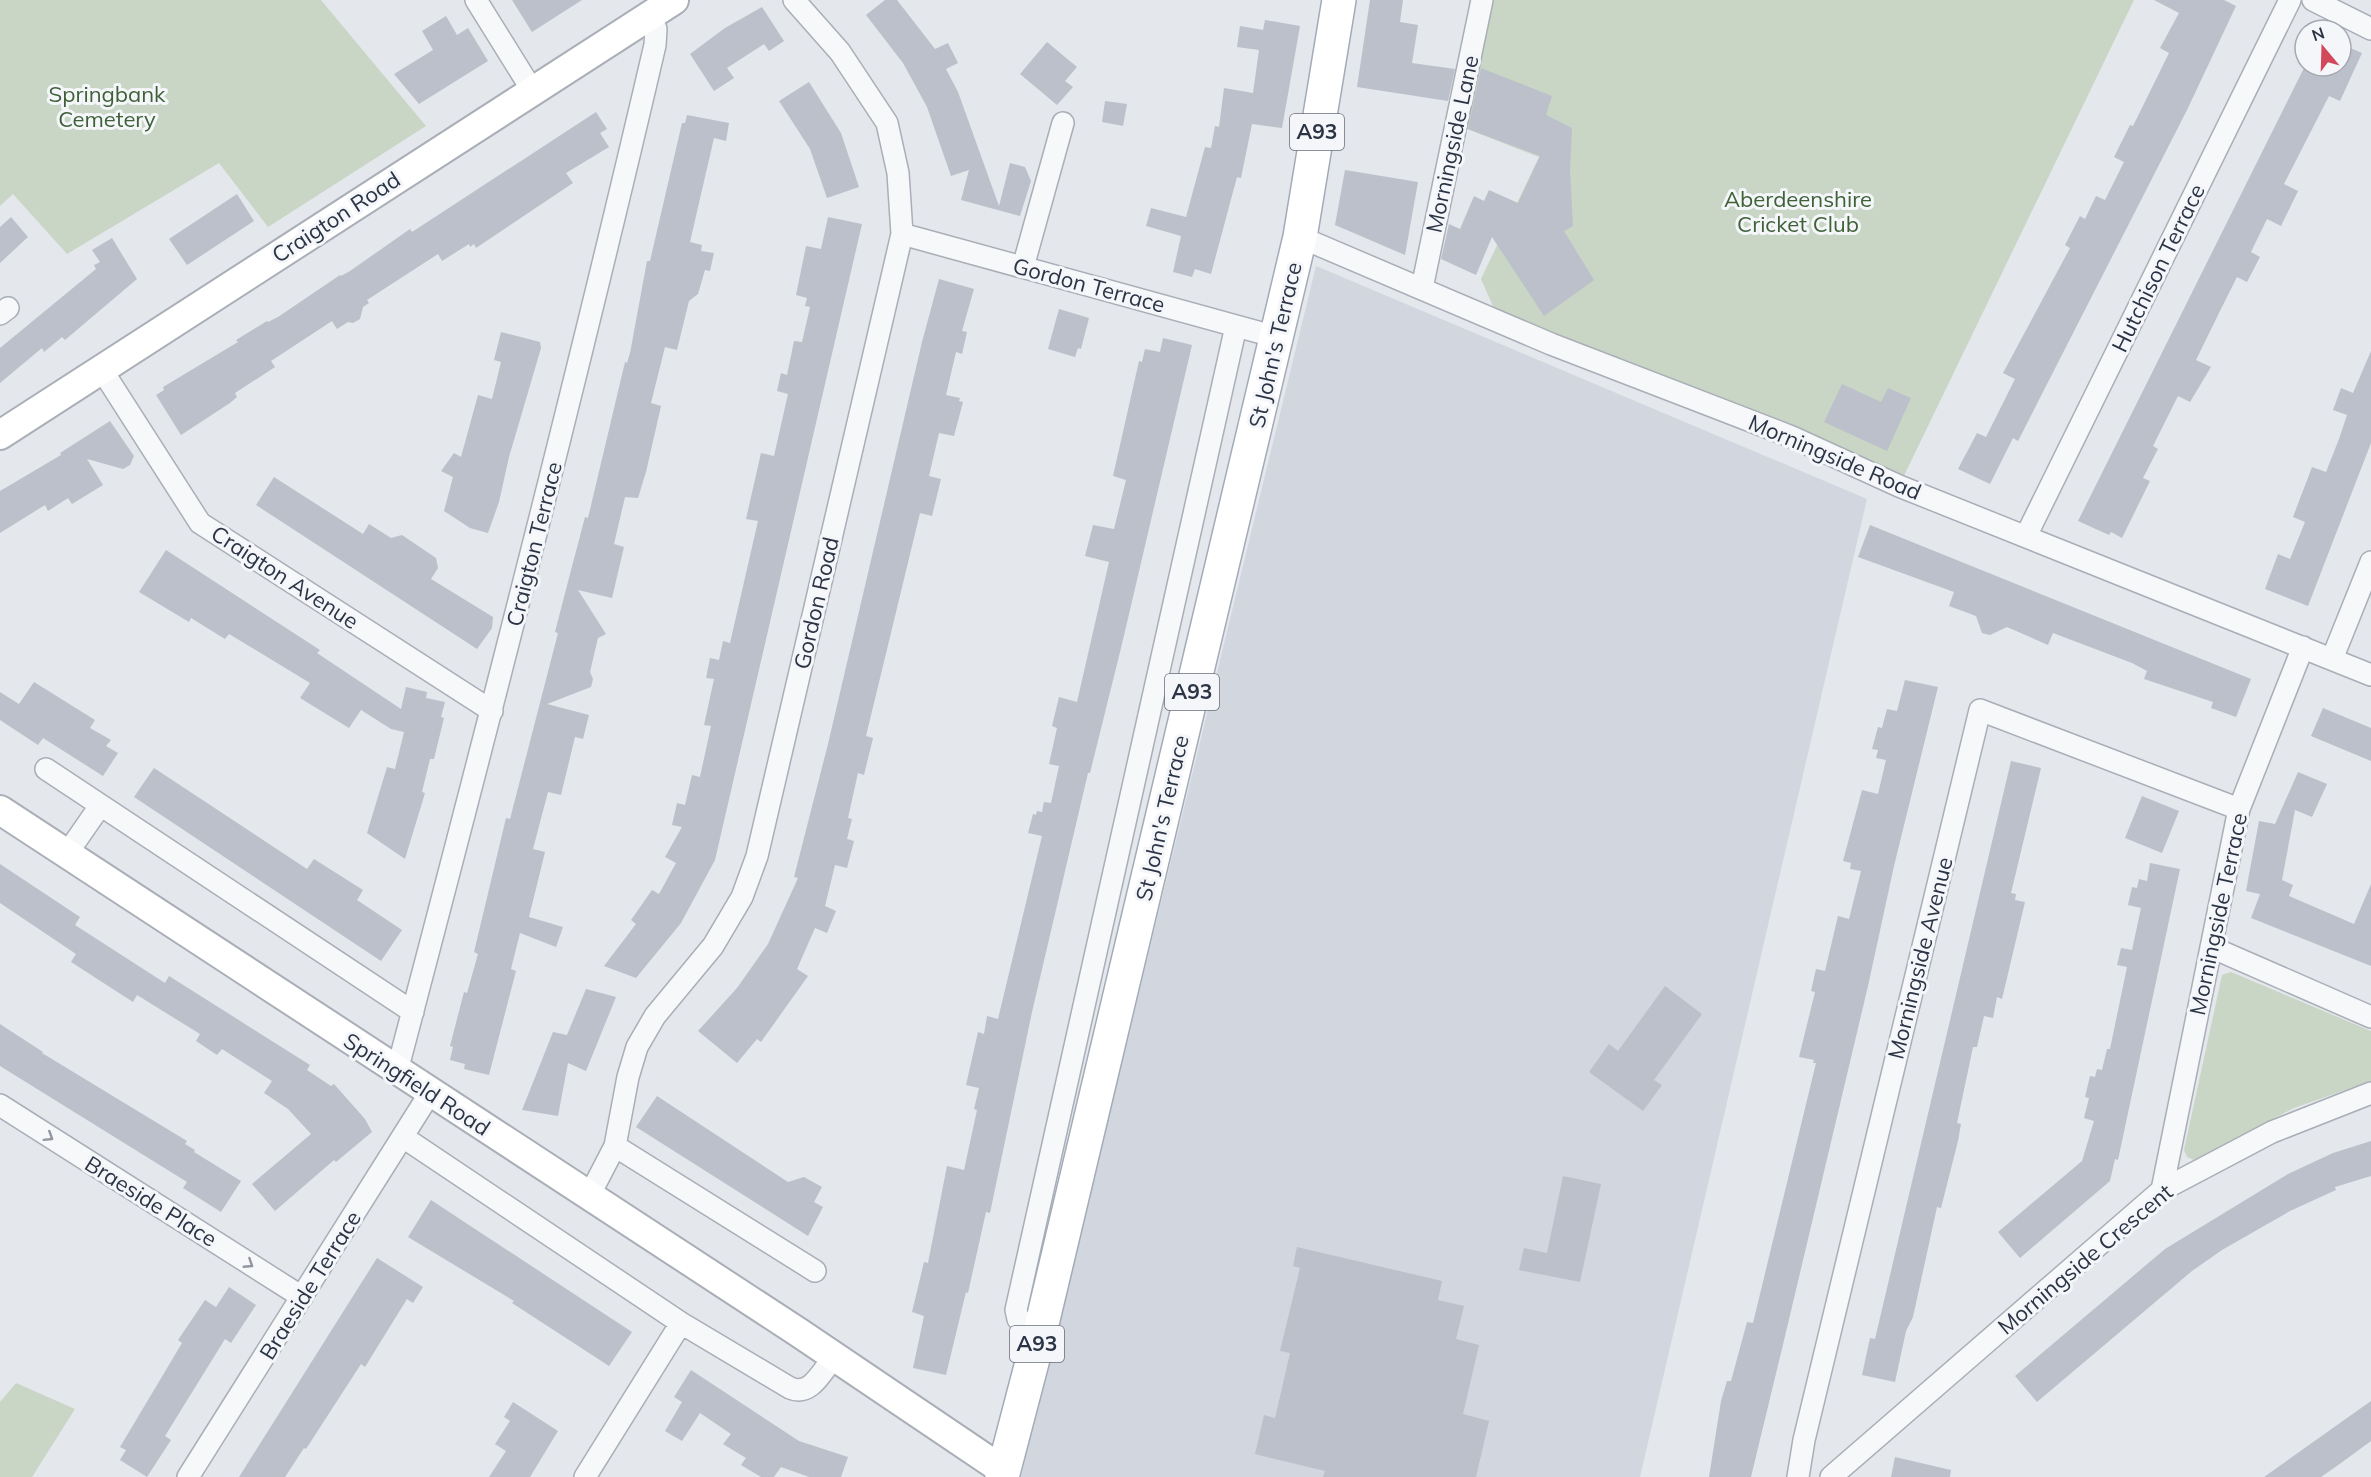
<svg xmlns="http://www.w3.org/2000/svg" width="2371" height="1477" viewBox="0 0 2371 1477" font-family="Mulish,sans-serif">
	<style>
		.built { fill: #d2d6de }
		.green { fill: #c9d6c5 }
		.building { fill: #bbc0ca }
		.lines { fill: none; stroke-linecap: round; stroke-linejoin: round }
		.street-casing { stroke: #a9aeb7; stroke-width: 24 }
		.secondary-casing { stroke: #a9aeb7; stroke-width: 32 }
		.primary-casing { stroke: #a3abb8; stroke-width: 36 }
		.street { stroke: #f7f8fa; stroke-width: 21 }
		.secondary { stroke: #fff; stroke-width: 28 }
		.primary { stroke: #fff; stroke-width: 33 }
		.oneway { stroke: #9196a0 }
		.labels { text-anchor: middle; stroke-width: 6; stroke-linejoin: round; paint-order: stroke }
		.shield { fill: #f4f6f9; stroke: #676e7b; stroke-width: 1.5 }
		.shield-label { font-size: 21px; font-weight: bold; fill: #2b3445 }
		.park-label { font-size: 22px; fill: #3f6138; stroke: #f4f6f9 }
		.street-label { font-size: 22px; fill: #2b3445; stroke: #f4f6f9 }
	</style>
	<rect width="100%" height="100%" fill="#e4e7ec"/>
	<path class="built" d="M1316,266L1867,499L1640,1477H1021Z"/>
	<path class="green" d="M0,0H321L426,126L268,227L219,163L67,254L13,194L0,206Z
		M1483,0H2134L1899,486L1500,322L1481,279L1539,157L1462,127Z
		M2231,972L2371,1031V1081L2294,1108L2194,1160L2187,1157L2184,1150L2222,975Z
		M16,1383L75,1409L32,1477H0V1402Z"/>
	<path class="building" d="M512,0H582L532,32Z
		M885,0H897L935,49L948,43L958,63L946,69L958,92L999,206L1010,163L1025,167L1031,181L1020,216L961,200L969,170L951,176L927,107L903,63L866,15Z
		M1370,0H1403L1400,22L1418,25L1412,63L1455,69L1448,101L1357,87Z
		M2154,0H2224L2236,6L2187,110L2018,441L2013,438L1990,484L1958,469L1977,433L1986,437L2015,379L2003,373L2070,248L2065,245L2080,216L2085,219L2096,196L2105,200L2124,162L2114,157L2130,125L2133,126L2169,53L2160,48L2179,13Z
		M762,7L784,41L769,51L764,44L727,68L734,78L714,91L690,54L725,28Z
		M446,16L457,35L468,28L488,61L419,104L394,74L433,50L422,31Z
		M1265,20L1300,26L1282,128L1252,124L1241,178L1237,177L1211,274L1195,269L1192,277L1173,272L1181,236L1146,226L1151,208L1186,217L1205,147L1211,148L1215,126L1219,127L1224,88L1253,93L1259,50L1237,47L1240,26L1263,30Z
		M1047,42L1077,67L1065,81L1073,87L1057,105L1020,74Z
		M2341,44L2362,53L2340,101L2329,96L2284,184L2298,191L2281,226L2267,219L2251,252L2260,257L2247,282L2237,277L2218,315L2196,360L2211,367L2190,402L2178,396L2153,446L2158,449L2143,478L2150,481L2122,538L2111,532L2109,535L2078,521L2305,66H2341Z
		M1481,68L1552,96L1546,115L1572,128L1570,170L1573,226L1564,231L1594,280L1544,316L1492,237L1476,275L1441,259L1449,224L1460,229L1474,196L1484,201L1489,190L1518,203L1540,156L1468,129Z
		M809,82L841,133L859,187L827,198L810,149L779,101Z
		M1105,101L1127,104L1123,126L1102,122Z
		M596,112L607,129L600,133L609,147L566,173L573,183L476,248L474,244L470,247L469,244L442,261L438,254L367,300L369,303L363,307L360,319L353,323L348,322L337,329L332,321L271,361L275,367L235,393L237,397L230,403L181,435L156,395L164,390L163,387L238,342L236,340L267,321L268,322L278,317L340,275L341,276L350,271L410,229L412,232Z
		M687,115L729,123L726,141L714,138L690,242L702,245L701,251L714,253L710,271L705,270L698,294L689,301L677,350L665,347L651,403L661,406L646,472L638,498L625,497L614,544L624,547L612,598L578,590L606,634L598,638L590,672L593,679L591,687L547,704L589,715L583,739L575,737L561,795L548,792L533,849L545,852L529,917L563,927L556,947L520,933L511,969L516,971L489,1075L464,1069L465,1064L450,1060L453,1047L450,1046L464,992L467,993L478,954L474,952L506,818L510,819L558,633L555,632L564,597L585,517L588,518L625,362L627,363L630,353L647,261H650L682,123H685Z
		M1345,170L1418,182L1405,255L1335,225Z
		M237,194L254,221L187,265L169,239Z
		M11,217L28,237L0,263V227Z
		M828,217L862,224L715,860L681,923L636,978L604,966L636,924L631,920L652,890L659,894L676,863L665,857L682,827L672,825L677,803L685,805L692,775L700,777L711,726L704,725L714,679L706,678L710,658L719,660L723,641L730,643L758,521L746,519L761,453L774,456L788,394L777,391L781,373L787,375L794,341L802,342L810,307L805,306L807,298L796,295L806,246L821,249Z
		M112,238L137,279L65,340L62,337L44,352L42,348L0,383V348L96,269L94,265L100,262L92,250Z
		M939,279L974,289L962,331L967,332L962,354L956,352L946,395L960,398L959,401L963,402L954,436L939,433L929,476L941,479L932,516L920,513L866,736L873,738L864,775L858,773L848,818L852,819L847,839L854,841L847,868L835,865L825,906L836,911L827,933L815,928L797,969L808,976L761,1042L757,1039L737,1063L698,1031L737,988L768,944L798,878L794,877L828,744L922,342Z
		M1059,309L1089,318L1081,349L1078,348L1075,357L1048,349Z
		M501,332L540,342L541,348L509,457L499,502L488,533L470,528L444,511L453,477L441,471L454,453L461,457L478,395L492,399L501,362L494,360Z
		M1163,338L1192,345L1122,644L1090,773H1088L1032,1012L990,1213L986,1212L968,1293L966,1292L946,1375L913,1368L924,1316L912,1312L924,1262L928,1263L947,1166L964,1170L977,1110L974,1109L979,1088L966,1085L978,1032L984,1034L987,1016L998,1019L1042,836L1028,833L1033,814L1036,815L1037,811L1042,812L1044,802L1051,803L1059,766L1049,764L1057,728L1052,726L1059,697L1077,702L1109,562L1085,556L1093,525L1114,529L1126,480L1113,476L1139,361L1142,362L1145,349L1160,352Z
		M2371,351V443L2308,606L2265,589L2278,554L2290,559L2305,522L2293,517L2312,467L2326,472L2339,439L2347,415L2333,410L2341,388L2353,393Z
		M1842,384L1881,402L1888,388L1911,398L1887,451L1824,422Z
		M110,421L134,456L130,465L123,469L87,459L103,485L72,504L68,498L48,511L45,505L0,533V491L61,455L60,453Z
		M274,477L363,534L369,524L391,538L402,535L436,558L438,568L431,579L493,617L492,628L477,649L256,505Z
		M1870,525L2251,679L2236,717L2211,708L2213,702L2144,679L2147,671L2132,663L2053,633L2048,645L2007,627L1990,635L1982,633L1976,616L1949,606L1954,592L1858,557Z
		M166,550L320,650L317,653L401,709L406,687L427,692L426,698L445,702L441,717L444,718L434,759H430L422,792L425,793L405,859L367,833L387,767L395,769L404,732L391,729L361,710L349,728L300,698L310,683L229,634L225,639L191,618L189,622L139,592Z
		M1905,680L1938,687L1894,866L1868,986L1786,1332L1751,1477H1709L1721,1401L1727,1381H1731L1747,1322L1753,1323L1816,1063H1813L1814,1060L1799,1057L1815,992L1811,991L1816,969L1825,971L1838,916L1849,919L1861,871L1850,869L1851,863L1843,861L1862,790L1878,794L1886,760L1876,758L1878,750L1872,749L1878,727L1882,728L1887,709L1897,711Z
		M34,682L95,720L90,728L111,740L106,746L118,753L103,776L43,738L38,745L0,720V692L19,704Z
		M2323,708L2371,728V761L2311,736Z
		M2011,761L2041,768L2011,893L2016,894L2015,900L2025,902L2002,999L1997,997L1993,1018L1984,1016L1977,1047H1973L1957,1123L1961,1124L1958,1141L1941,1208L1937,1207L1913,1317L1906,1331L1895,1382L1862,1375L1870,1338L1875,1339Z
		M154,768L307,869L314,859L363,890L357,900L402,930L381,961L134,797Z
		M2298,772L2327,784L2312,817L2295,810L2282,880L2293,885L2289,896L2354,924L2371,884V966L2251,918L2260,894L2246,891L2259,821L2275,824Z
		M2142,796L2179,811L2162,853L2125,838Z
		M2150,863L2180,869L2118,1160L2115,1159L2110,1181L2020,1258L1998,1232L2082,1161L2094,1121L2084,1118L2089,1098L2085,1097L2090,1076L2095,1077L2097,1069L2102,1070L2107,1049H2110L2127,967L2117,965L2121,948L2132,950L2141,908L2128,905L2132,887L2137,888L2139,879L2147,881Z
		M0,864L80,917L75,925L165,983L169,976L310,1065L307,1070L331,1086L334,1084L365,1119L372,1132L336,1162L334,1160L275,1211L252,1184L311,1134L288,1109L264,1093L272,1081L222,1049L217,1055L196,1041L200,1034L137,995L133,1002L71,962L76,954L0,903Z
		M1665,986L1702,1014L1654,1080L1662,1085L1643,1111L1589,1072L1609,1044L1618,1051Z
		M586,989L616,997L586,1071L568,1063L558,1116L522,1110L553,1032L567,1035Z
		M0,1024L43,1052L42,1053L187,1141L185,1144L195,1150L194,1152L241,1181L221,1212L183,1188L187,1182L0,1066Z
		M657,1096L788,1182L804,1177L822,1187L814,1202L823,1207L808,1236L636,1127Z
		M2371,1141V1176L2335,1187L2336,1190L2290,1211L2222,1250L2192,1271L2037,1402L2015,1376L2165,1249L2288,1174L2333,1153Z
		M1563,1176L1601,1184L1580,1282L1519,1270L1524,1248L1547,1253Z
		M431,1200L632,1332L609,1366L512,1303L514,1301L408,1237Z
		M1297,1247L1442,1281L1438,1300L1464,1306L1456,1339L1479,1345L1463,1414L1489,1421L1476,1477H1323L1325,1471L1255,1454L1264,1415L1275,1418L1290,1353L1280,1351L1300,1268L1293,1266Z
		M377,1258L423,1287L413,1303L407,1299L365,1367L361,1364L306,1449L304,1448L285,1477H239Z
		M229,1287L256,1305L231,1343L225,1339L165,1436L171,1440L147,1477L120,1460L126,1450L120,1447L182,1343L178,1340L205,1300L216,1307Z
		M691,1370L799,1441L848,1457L841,1477H809L781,1467L774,1477H761L741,1465L746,1458L723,1444L731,1434L700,1413L682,1441L665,1431L682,1402L674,1397Z
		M2371,1401V1441L2341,1463L2321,1477H2264Z
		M513,1402L558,1431L530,1477H489L506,1451L495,1444L510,1421L504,1417Z
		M1895,1457L1951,1470L1950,1477H1891Z"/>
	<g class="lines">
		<g class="street-casing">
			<path id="street" d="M476,0L532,90
				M2313,0L2371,29
				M902,234L1276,337
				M1300,237L1551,344L1792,437L1899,486L2371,675
				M1023,267L1063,123
				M1422,288L1482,0
				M0,314L8,308
				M102,370L200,523L492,711
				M2026,536L2290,0
				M2332,659L2371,562
				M46,769L413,1012
				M66,855L100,806
				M2211,947L2371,1017
				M397,1071C487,730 575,389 655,45L656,29L649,16
				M0,1105L302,1297
				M403,1137L681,1323L790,1388C811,1397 822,1371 834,1357
				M615,1146L815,1271
				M2162,1190L2239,809L2303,647
				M589,1196L615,1146L628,1077L637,1047L655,1016L713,946L742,897L757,856L902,234L898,173L887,123L840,52L794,0
				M1041,1328L1018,1319L1016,1310L1236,326
				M188,1477L430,1093
				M585,1477L681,1323
				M1798,1477L1804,1440L1980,710L2239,809
				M1831,1477L2162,1190L2272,1132L2371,1093"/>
		</g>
		<g class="secondary-casing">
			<path id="secondary" d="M0,435L674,0
				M0,810L798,1332L1004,1471"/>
		</g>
		<g class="primary-casing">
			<path id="primary" d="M1002,1477L1041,1328L1300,237L1339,0"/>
		</g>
		<use href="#street" class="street"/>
		<use href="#secondary" class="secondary"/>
		<use href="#primary" class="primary"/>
	</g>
	<defs><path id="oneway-chevron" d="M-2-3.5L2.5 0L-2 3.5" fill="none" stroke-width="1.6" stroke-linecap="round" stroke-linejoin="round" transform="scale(1.5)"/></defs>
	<g class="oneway">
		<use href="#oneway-chevron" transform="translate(49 1137) rotate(32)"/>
		<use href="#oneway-chevron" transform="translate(249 1264) rotate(33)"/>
	</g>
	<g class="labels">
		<g class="shield">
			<rect x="1290" y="114" width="54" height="36" rx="4.5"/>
			<rect x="1165" y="674" width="54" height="36" rx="4.5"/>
			<rect x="1010" y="1326" width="54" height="36" rx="4.5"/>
		</g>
		<g class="shield-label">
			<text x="1317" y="139">A93</text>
			<text x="1192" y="699">A93</text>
			<text x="1037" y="1351">A93</text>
		</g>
		<g class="park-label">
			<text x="107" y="102">Springbank<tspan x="107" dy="25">Cemetery</tspan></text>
			<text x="1798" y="207">Aberdeenshire<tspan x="1798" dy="25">Cricket Club</tspan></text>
		</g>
		<g class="street-label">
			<text transform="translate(1452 144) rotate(-78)" y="8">Morningside Lane</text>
			<text transform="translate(336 217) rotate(-33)" y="8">Craigton Road</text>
			<text transform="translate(2158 268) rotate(-64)" y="8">Hutchison Terrace</text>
			<text transform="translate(1089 285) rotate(15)" y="8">Gordon Terrace</text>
			<text transform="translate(1275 345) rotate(-77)" y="8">St John's Terrace</text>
			<text transform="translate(1835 457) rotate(23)" y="8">Morningside Road</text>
			<text transform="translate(534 544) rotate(-76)" y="8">Craigton Terrace</text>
			<text transform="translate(285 577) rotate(33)" y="8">Craigton Avenue</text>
			<text transform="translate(816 603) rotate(-77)" y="8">Gordon Road</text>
			<text transform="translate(1162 818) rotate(-77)" y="8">St John's Terrace</text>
			<text transform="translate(2218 914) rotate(-78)" y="8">Morningside Terrace</text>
			<text transform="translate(1920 958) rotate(-76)" y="8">Morningside Avenue</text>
			<text transform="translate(417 1084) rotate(33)" y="8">Springfield Road</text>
			<text transform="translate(151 1201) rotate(32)" y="8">Braeside Place</text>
			<text transform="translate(2085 1259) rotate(-40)" y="8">Morningside Crescent</text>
			<text transform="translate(310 1285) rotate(-58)" y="8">Braeside Terrace</text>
		</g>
	</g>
	<g transform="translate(2323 48) rotate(341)"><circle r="28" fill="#f4f6f9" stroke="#a4a8b1" stroke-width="1.5"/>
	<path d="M0-4.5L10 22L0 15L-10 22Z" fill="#d1495b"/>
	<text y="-9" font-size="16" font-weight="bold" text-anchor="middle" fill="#2b3445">N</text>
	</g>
</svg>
